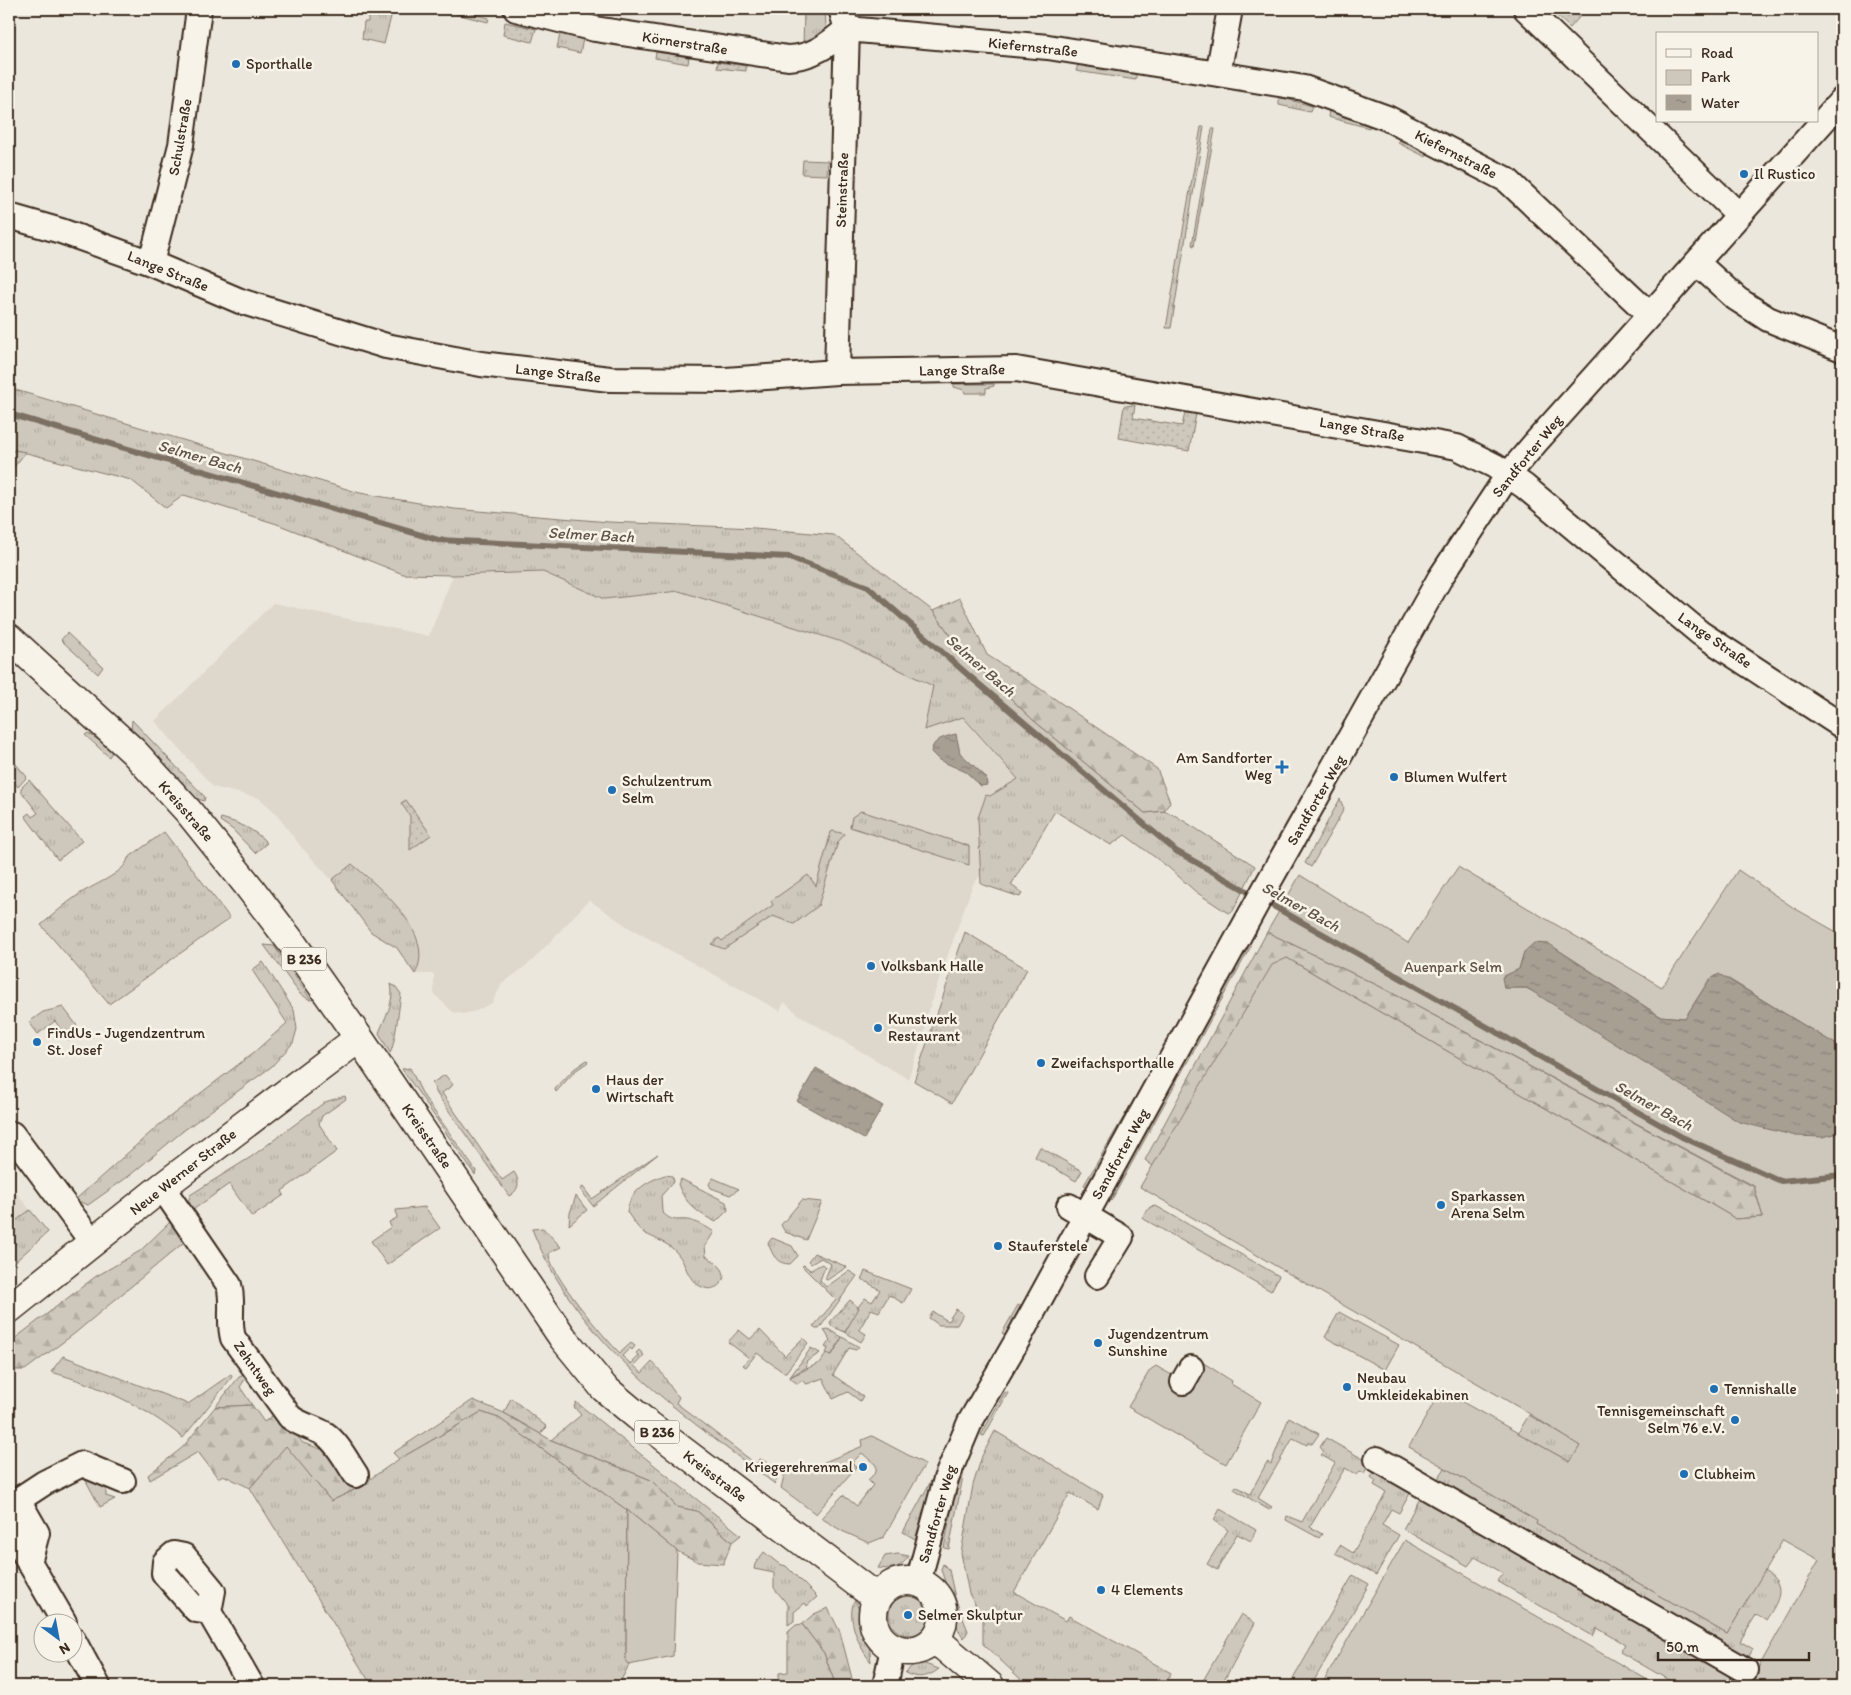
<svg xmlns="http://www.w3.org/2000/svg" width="1851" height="1695" viewBox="0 0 1851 1695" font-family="Itim,sans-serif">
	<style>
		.built { fill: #ddd7cc }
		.grass { fill: url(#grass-tufts); stroke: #84796d }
		.forest { fill: url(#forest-firs); stroke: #84796d }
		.park { fill: #cec8bc; stroke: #84796d }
		.garden { fill: url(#garden-dots); stroke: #84796d }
		.water { fill: url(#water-ripples); stroke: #7c7064 }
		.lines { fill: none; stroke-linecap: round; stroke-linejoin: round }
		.stream { stroke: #7c7064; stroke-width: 6 }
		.minor-casing { stroke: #3b2a1e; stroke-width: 28 }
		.major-casing { stroke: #3b2a1e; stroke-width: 31 }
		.minor { stroke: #f7f3e8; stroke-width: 24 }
		.major { stroke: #f7f3e8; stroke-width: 28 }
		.poi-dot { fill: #1f6fb2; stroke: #f7f3e8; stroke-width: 2 }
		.labels { text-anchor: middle; stroke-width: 5; stroke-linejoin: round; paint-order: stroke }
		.shield { fill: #f7f3e8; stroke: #73665b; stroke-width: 1 }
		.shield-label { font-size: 14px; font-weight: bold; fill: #3b2a1e }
		.street-label { font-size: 15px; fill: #3b2a1e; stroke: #f7f3e8 }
		.poi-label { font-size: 15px; fill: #3b2a1e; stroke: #f7f3e8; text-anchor: start }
		.park-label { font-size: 15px; fill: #605246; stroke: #f7f3e8 }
		.water-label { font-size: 16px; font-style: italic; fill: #615347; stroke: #f7f3e8 }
	</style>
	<defs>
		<pattern id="grass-tufts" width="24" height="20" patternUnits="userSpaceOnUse" patternTransform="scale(1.25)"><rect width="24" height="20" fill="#cec8bc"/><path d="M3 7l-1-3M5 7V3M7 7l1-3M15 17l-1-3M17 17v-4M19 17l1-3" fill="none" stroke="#b2aca1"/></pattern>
		<pattern id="forest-firs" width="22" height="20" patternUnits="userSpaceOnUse" patternTransform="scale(1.25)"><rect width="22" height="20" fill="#cec8bc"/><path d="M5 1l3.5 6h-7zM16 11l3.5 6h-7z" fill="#b2aca1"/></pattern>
		<pattern id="garden-dots" width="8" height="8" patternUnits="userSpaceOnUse" patternTransform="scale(1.25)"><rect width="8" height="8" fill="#cec8bc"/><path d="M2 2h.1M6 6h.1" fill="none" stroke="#b2aca1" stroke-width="1.8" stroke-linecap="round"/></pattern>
		<pattern id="water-ripples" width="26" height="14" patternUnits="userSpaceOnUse" patternTransform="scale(1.25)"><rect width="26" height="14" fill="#a89f93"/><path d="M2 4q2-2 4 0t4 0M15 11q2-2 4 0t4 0" fill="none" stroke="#8a8277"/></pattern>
	</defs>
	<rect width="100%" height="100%" fill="#ece7dc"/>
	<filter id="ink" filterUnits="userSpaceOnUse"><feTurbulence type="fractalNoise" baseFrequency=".02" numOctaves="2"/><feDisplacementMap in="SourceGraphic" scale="10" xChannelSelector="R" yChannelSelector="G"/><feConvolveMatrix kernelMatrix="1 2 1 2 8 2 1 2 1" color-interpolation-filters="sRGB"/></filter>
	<g filter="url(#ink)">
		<path class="built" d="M543,572L604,599L679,591L842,642L934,686L1018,780L990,796L986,795L978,818L980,876L973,884L925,1020L928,1021L908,1079L799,1015L784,1002L780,1011L628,927L589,900L532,961L502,984L492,1003L476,1011L463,1014L453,1012L434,994V974H415L397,948L371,932L332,880L302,848L273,810L259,798L213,787L155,721L273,603L429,636L453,575Z
			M9,1183L30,1210L9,1226Z"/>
		<path class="grass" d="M368,9H393L384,44L362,39L364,22H368Z
			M457,9L489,18L488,22L456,14Z
			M804,9H813L814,12L825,9L826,26L822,37L803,47Z
			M560,34L583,39L580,53L557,48Z
			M1078,65L1136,74V80L1076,71Z
			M1279,97L1312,106L1310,112L1279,105Z
			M1329,110L1371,120L1369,128L1328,117Z
			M1201,127H1204L1171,328H1166Z
			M1212,129H1215L1194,246L1192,245Z
			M1401,137L1429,152L1426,157L1398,143Z
			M803,160L828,161L827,175L802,174Z
			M954,384H994V386L986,388V393H965L964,390L954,387Z
			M9,388L360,493L454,509L609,522L755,528L834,535L933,611L961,650L1032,719L1145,813L1164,811L1176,816L1255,866L1233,911L1228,913L1196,892L1168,867L1125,835L1111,845L1055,811L1011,885L1022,893L1020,897L981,884L978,818L986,795L990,796L1018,779L963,717L924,730L933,686L842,642L679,591L604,599L543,572L453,575L403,574L277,524L184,495L166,508L131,480L15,450L9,457Z
			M67,633L103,667L98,674L61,640Z
			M132,720L205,797L204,801L195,798L131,731Z
			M88,733L113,750L109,757L85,735Z
			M9,756L27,777L18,787L9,775Z
			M29,780L82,841L58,860L25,816L29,813L32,817L38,813L21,791V788Z
			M1340,799L1344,809L1311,867L1305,863Z
			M861,811L969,846V865L850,827L852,817Z
			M221,818C239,823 254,829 267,843L255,853L232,829L220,821Z
			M833,831L845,834L838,842L818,906L794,924L773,916L724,949L711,944L719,938L722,941L773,905L771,901L808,875L816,886L831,832Z
			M164,832L230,918L109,1004L41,925C53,915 65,904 78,895C90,886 125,874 128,858Z
			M352,864C379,887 437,934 415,974L397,948L371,932L332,880Z
			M965,932L1027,969L952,1103L914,1081Z
			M1246,944L1251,946L1111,1201L1107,1198Z
			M264,945L274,946L312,1001L300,994Z
			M263,962L294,1010L297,1029L293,1043L271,1067L183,1131L129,1176L88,1205L75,1200L159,1125L252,1054L287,1023L252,970Z
			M391,984L396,987L401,994C399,1006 395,1046 390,1053L379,1033C385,1017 395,1002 391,984Z
			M63,1007L81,1031L69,1041L55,1021L38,1034L29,1022L43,1012Z
			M1162,1051V1065L1091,1189L1084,1185Z
			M587,1060L588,1062L575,1071L556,1092L555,1089L574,1069Z
			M410,1068L423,1095L476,1171L475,1175L402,1069Z
			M445,1075L453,1085L442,1093L502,1180L514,1172C520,1181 520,1190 509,1196L437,1094L432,1083Z
			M345,1096L346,1099L322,1116L319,1124L337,1151L282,1191L284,1195L252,1217L229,1184L190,1212L187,1207L190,1195L251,1157L325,1102Z
			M1040,1147L1082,1171L1076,1181L1035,1157Z
			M658,1154L593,1206L580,1189L583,1187L592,1199Z
			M665,1175L672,1176L674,1181L661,1196L662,1212C675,1225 678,1217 692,1221C700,1223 707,1227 714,1232L705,1246L706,1256C711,1259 717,1263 721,1268C730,1279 716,1292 705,1288C687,1283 687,1264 677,1253C669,1243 655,1239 644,1233C637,1228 632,1219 627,1212C629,1192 647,1181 665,1175Z
			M713,1178L739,1189L730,1195L711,1188L709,1184Z
			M681,1179L726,1202L728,1210L716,1222C699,1214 684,1203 678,1184Z
			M576,1196L587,1210L569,1225L570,1213Z
			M802,1200L822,1202L806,1240L785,1232L781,1225Z
			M1156,1206L1279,1276L1271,1291L1142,1218L1150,1207Z
			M425,1207L440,1228L387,1265L371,1241L391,1227L389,1222L397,1218L396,1210Z
			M30,1210L48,1232L9,1267V1226Z
			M543,1228L561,1247L549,1253C548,1272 605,1339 620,1353L631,1343L635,1346L632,1350L630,1348L622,1356L631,1364L639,1356L636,1353L639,1350L644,1355L634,1366L642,1373L652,1362C664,1372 668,1387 679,1397L676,1403L756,1464L760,1459L780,1468L775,1484C681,1414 577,1343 532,1229Z
			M772,1238L792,1246L798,1256L790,1264C776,1264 773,1255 768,1243Z
			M814,1253L847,1267L827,1280L825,1279L831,1264L821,1258L811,1264L808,1261Z
			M822,1264L825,1267L820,1280L826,1287L849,1271L857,1276L819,1329H816L813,1327L836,1300L802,1266L804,1265L810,1270Z
			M865,1271L911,1289L903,1303L889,1295L879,1312L871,1309L859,1330L866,1334L861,1342L845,1332L858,1307L865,1298L872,1302L880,1290L862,1279Z
			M1018,1305L1023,1308L1007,1337L1002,1333Z
			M956,1309L963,1314L957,1325H939L929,1318L933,1312L948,1321Z
			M1339,1312L1399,1345L1385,1370L1325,1337Z
			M739,1330L750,1339L760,1330L785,1356L803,1338L808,1343L786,1372H783L757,1353L746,1367L743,1365L749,1358L728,1342Z
			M842,1337L859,1347L856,1350L849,1348L833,1375L863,1396L860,1401L848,1392L833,1399L823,1378L807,1384L801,1380L798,1384L791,1379L790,1377L821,1362L826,1353L832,1355Z
			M63,1356L188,1404L231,1374L232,1377L183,1438C145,1406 98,1385 51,1372Z
			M249,1373L240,1387L252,1405L215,1407L239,1377Z
			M1005,1392L1008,1393L984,1436L981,1435Z
			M511,1398L547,1427L540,1434L504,1413Z
			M576,1402L741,1535L732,1542L697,1511L677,1507L651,1480L551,1440L581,1415L574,1407Z
			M481,1412L499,1418L627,1510L626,1661L629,1665L618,1686H372L250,1488L286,1445L331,1501L354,1490L399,1459Z
			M1529,1415L1581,1446L1570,1462L1518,1433Z
			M1289,1417L1319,1434L1312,1444L1309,1442L1307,1445L1293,1438L1258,1498L1272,1507L1269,1510L1234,1489L1236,1486L1250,1494L1267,1462L1271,1464Z
			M995,1431L1103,1495L1098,1509L1070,1493L1014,1592L1066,1621L1069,1616L1171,1673L1164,1686H1028L983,1644V1617L969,1594L961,1553L973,1485L982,1456Z
			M1326,1438L1370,1463L1364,1473L1360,1471L1357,1475L1345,1468L1310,1527L1322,1534L1319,1538L1286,1520L1287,1516L1302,1522L1335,1463L1321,1455L1324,1452L1320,1447Z
			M960,1465L965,1466L949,1549L944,1548Z
			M1378,1467L1413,1488L1399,1513L1391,1509L1382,1525L1399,1535L1376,1575L1335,1553L1340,1545L1353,1553L1386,1492L1374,1485L1376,1481L1371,1477Z
			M1445,1468L1538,1521L1536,1524L1727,1634L1764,1571C1788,1586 1779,1600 1766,1620L1756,1615L1740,1641L1753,1649L1748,1658L1436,1482Z
			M84,1477L106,1485V1496L115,1499L100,1507Z
			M932,1479L934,1481L915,1539L903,1532Z
			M1423,1493L1738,1675L1726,1686H1679L1620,1652L1625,1644L1597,1628L1593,1636L1497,1581L1503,1573L1475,1557L1468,1566L1403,1529Z
			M1220,1509L1256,1530L1251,1541L1237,1534L1217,1570L1207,1564L1228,1530L1214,1520Z
			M764,1552L779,1564L786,1566L817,1597L807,1606L805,1603L794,1612V1621L788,1625V1605L774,1588V1573L754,1569L755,1564Z
			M898,1554L909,1556C900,1569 892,1570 878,1568L885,1556Z
			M943,1564L949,1570L955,1598L968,1631L964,1638C951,1622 959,1616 952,1600C948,1589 944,1580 941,1569Z
			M1353,1575L1369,1584L1311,1686H1289Z
			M889 1615a20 20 0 1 1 40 0a20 20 0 1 1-40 0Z
			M855,1600L868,1633L871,1662C860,1649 845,1617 855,1600Z
			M1241,1614L1255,1623L1221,1686H1200Z
			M802,1624L824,1653L836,1686H779V1673L788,1672V1632L796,1625Z
			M922,1663L939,1669C927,1678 918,1679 905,1673L912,1666Z"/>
		<path class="forest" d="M14,450L26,452L9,473V457Z
			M960,598L987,655L1039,688L1157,769L1170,802L1164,811L1145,813L1032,719L961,650L933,611Z
			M1267,932L1379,986L1754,1187L1763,1217L1735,1219L1731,1216L1287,958L1153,1166L1145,1160Z
			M170,1222L188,1239L74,1334L25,1370H12L9,1373V1343L95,1277L140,1251Z
			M473,1400L504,1413L551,1440L651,1480L677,1507L697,1511L732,1542L723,1564L698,1562L677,1551L627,1510L499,1418L481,1412L399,1459L393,1453Z
			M252,1405L264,1422L277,1412L303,1443L330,1452L354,1490L331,1501L286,1446L250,1488L223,1475L218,1478L198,1452L150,1480L148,1475L183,1447L215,1407Z
			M828,1608L840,1632L854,1686H836L824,1653L802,1624L814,1614Z"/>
		<path class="park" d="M1458,867L1662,987L1738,870L1794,908L1842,935V1049L1729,979L1709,980L1685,1018L1660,1016L1549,944L1524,952L1519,969L1504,988H1526L1822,1137L1842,1132V1686H1748L1819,1560L1783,1540L1727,1634L1536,1524L1537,1521L1409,1447L1441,1390L1570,1462L1580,1446L1525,1411L1140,1187L1272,965L1287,958L1731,1216L1735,1219L1763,1217L1754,1186L1379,986L1267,932L1300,875L1408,943Z
			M1202,1362L1232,1381L1231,1384L1261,1402L1226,1464L1128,1407L1150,1370L1156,1366L1189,1385Z
			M872,1436L925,1464L884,1537L869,1543L842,1531L821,1518L843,1495L857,1506L873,1485L868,1480L876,1472V1465L862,1453L852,1463L856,1467L816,1514L781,1488L786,1468L805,1464L808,1469L863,1446L862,1440Z
			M627,1510L677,1551L673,1656L629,1665L626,1662Z
			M1405,1540L1658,1686H1321Z"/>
		<path class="garden" d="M1550,9H1577L1581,15L1570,28Z
			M505,22L536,29L532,42L503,35Z
			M656,52L689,57L688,64L655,58Z
			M718,62L746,66V71L717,68Z
			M1135,405L1133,418L1182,426L1185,413L1196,414L1189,451L1119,438L1124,406Z
			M406,800L431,835L410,850V816L401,803Z
			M850,1300L859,1308L845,1332L831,1326L830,1322Z
			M828,1329L842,1337L832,1355L826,1353L828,1349L825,1347L830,1340L824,1330Z
			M811,1348L820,1353L806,1362L807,1367L790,1377Z"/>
		<path class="water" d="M956,734L960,753L986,777L987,785L981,786L966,772L939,760L931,752C933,739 944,737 956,734Z
			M1534,943L1549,944L1659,1016L1685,1018L1709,980L1719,974L1842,1048V1132L1822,1137L1796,1136L1739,1122L1527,988H1504L1502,977L1519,969L1524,952Z
			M816,1068L883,1106L864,1139L797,1101Z"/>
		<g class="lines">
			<path class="stream" d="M9,414L438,540L789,557L868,587L967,674L1176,851L1682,1137L1781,1181L1842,1175"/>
			<g class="minor-casing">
				<path id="minor" d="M516,9L595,29L788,58C813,57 828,45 847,29
					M1526,9L1739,215
					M847,29L1048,47L1218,74L1304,88L1387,118L1507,180L1650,315
					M1218,74L1230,9
					M9,216L61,231L151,263L240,301L386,346L481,364L610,379L726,380L837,372L1016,369L1457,447L1495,466L1524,486L1700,633L1842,726
					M151,263L181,145L199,9
					M1697,263L1737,299L1768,319L1842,349
					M837,372L847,29L841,9
					M12,1134L92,1242
					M162,1187L229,1285C234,1303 228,1320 233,1338L290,1417C302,1426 313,1427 325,1434C338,1443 347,1462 356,1475
					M1069,1206L1121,1237L1097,1276
					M1183,1382L1191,1368
					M1377,1459L1745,1670
					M18,1500L37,1533L29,1563
					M9,1516L18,1500L44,1483L82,1464L123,1481
					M9,1527L64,1622
					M918,1582L946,1479L970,1422L1018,1339L1258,901L1440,578L1508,475L1536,442L1842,100
					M209,1612L196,1610L164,1573L165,1562L174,1554L184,1556L213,1591L209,1612L252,1686
					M72,1638L98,1686
					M885,1686L893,1648"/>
			</g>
			<g class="major-casing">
				<path id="major" d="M9,638L134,752L188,811L246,883L292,943L359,1038L563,1338L604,1388L646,1423L877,1598
					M9,1309L162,1187L359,1038
					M873 1616a35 35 0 1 1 70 0a35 35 0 1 1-70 0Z
					M935,1639L990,1686"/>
			</g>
			<use href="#minor" class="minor"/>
			<use href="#major" class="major"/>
		</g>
	</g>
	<g class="poi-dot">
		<circle cx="236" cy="64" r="5"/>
		<circle cx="1744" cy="174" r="5"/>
		<path d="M1279.5 759.5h5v5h5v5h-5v5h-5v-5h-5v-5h5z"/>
		<circle cx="1394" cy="777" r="5"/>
		<circle cx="612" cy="790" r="5"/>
		<circle cx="871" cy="966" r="5"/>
		<circle cx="878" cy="1028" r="5"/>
		<circle cx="37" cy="1042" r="5"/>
		<circle cx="1041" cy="1063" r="5"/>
		<circle cx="596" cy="1089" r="5"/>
		<circle cx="1441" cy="1205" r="5"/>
		<circle cx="998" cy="1246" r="5"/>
		<circle cx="1098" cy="1343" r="5"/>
		<circle cx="1347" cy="1387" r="5"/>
		<circle cx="1714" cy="1389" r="5"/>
		<circle cx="1735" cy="1420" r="5"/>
		<circle cx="863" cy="1467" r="5"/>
		<circle cx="1684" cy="1474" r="5"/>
		<circle cx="1101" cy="1590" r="5"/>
		<circle cx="908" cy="1615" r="5"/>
	</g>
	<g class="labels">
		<g class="shield">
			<rect x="281.5" y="947.5" width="45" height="23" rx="4"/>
			<rect x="634.5" y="1420.5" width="45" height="23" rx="4"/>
		</g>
		<g class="shield-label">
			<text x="304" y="964">B 236</text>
			<text x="657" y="1437">B 236</text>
		</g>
		<g class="street-label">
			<text transform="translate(685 43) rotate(9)" y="5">Körnerstraße</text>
			<text transform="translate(1033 47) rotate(6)" y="5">Kiefernstraße</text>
			<text transform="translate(180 137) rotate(-80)" y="5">Schulstraße</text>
			<text transform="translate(1456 154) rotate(27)" y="5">Kiefernstraße</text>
			<text transform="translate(842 190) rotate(-88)" y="5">Steinstraße</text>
			<text transform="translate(168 271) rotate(22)" y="5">Lange Straße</text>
			<text transform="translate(962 370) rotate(-1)" y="5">Lange Straße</text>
			<text transform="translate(558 373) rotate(6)" y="5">Lange Straße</text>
			<text transform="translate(1362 429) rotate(10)" y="5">Lange Straße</text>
			<text transform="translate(1527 456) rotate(-51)" y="5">Sandforter Weg</text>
			<text transform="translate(1715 640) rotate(35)" y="5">Lange Straße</text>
			<text transform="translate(1316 800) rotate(-60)" y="5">Sandforter Weg</text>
			<text transform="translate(186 811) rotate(49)" y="5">Kreisstraße</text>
			<text transform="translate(427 1136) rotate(55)" y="5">Kreisstraße</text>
			<text transform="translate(1120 1154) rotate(-61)" y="5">Sandforter Weg</text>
			<text transform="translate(183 1172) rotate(-38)" y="5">Neue Werner Straße</text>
			<text transform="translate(255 1368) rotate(55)" y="5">Zehntweg</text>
			<text transform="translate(715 1476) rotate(37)" y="5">Kreisstraße</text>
			<text transform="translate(937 1514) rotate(-74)" y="5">Sandforter Weg</text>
		</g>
		<g class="poi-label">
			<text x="246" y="69">Sporthalle</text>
			<text x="1754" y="179">Il Rustico</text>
			<text x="1272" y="763" text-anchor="end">Am Sandforter<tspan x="1272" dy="17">Weg</tspan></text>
			<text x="1404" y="782">Blumen Wulfert</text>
			<text x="622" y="786">Schulzentrum<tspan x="622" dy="17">Selm</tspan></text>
			<text x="881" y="971">Volksbank Halle</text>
			<text x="888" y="1024">Kunstwerk<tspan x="888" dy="17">Restaurant</tspan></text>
			<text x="47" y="1038">FindUs - Jugendzentrum<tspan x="47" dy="17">St. Josef</tspan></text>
			<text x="1051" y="1068">Zweifachsporthalle</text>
			<text x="606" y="1085">Haus der<tspan x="606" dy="17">Wirtschaft</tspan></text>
			<text x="1451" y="1201">Sparkassen<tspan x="1451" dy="17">Arena Selm</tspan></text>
			<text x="1008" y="1251">Stauferstele</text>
			<text x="1108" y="1339">Jugendzentrum<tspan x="1108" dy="17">Sunshine</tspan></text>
			<text x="1357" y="1383">Neubau<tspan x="1357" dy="17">Umkleidekabinen</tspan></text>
			<text x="1724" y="1394">Tennishalle</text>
			<text x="1725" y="1416" text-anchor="end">Tennisgemeinschaft<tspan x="1725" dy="17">Selm 76 e.V.</tspan></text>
			<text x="853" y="1472" text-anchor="end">Kriegerehrenmal</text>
			<text x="1694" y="1479">Clubheim</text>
			<text x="1111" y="1595">4 Elements</text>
			<text x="918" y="1620">Selmer Skulptur</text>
		</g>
		<g class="park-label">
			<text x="1453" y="972">Auenpark Selm</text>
		</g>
		<g class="water-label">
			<text transform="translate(200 456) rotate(16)" y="6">Selmer Bach</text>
			<text transform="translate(591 534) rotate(3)" y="6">Selmer Bach</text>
			<text transform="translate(981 665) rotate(41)" y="6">Selmer Bach</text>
			<text transform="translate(1301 906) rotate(29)" y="6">Selmer Bach</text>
			<text transform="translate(1654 1105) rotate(29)" y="6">Selmer Bach</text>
		</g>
	</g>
	<rect width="1851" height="1695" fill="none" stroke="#f7f3e8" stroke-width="30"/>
	<rect x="15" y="15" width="1821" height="1665" fill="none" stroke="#3b2a1e" stroke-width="2" filter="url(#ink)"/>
	<rect x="1656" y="32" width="162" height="90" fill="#f7f3e8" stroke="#aca397"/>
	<rect x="1666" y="49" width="25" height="8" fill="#f7f3e8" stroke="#aca397"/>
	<text x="1701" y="58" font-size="15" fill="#3b2a1e">Road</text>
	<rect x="1666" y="70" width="25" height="15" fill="#cec8bc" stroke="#aca397"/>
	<text x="1701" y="82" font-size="15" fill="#3b2a1e">Park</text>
	<rect x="1666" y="95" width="25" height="15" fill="url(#water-ripples)" stroke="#aca397"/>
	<text x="1701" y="108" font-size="15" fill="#3b2a1e">Water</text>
	<g transform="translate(58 1638) rotate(148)"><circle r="24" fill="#f7f3e8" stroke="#aca397"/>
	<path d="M0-4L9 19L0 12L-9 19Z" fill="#1f6fb2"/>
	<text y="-8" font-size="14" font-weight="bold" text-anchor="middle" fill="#3b2a1e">N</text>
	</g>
	<path d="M1658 1652v8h151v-8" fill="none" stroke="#3b2a1e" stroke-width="2.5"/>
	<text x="1666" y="1652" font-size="15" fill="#3b2a1e" stroke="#f7f3e8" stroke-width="4" paint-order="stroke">50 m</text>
</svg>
